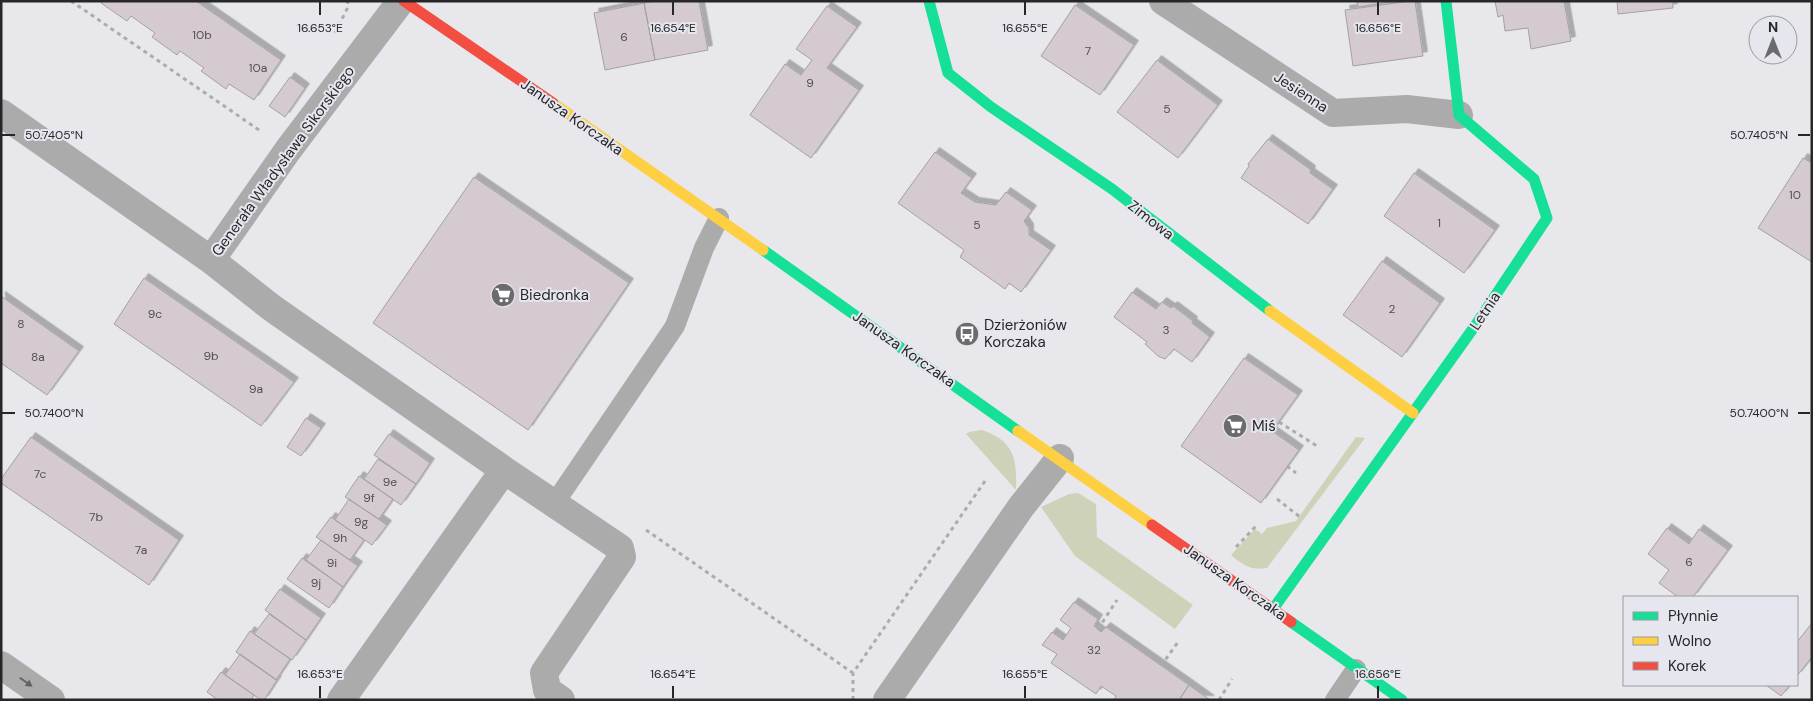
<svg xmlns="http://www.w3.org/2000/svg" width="1813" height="701" viewBox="0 0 1813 701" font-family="'DM Sans',sans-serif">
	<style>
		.green { fill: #ced2b8 }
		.building { fill: #d4cad0; stroke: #a3a1a3; filter: url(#shadow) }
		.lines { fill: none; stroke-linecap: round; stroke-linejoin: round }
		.path { stroke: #abacac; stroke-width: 3; stroke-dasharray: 4 4; stroke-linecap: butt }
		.lane { stroke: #ababab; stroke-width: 20 }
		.street { stroke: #ababab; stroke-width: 28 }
		.fast { stroke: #16e098; stroke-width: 11 }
		.slow { stroke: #ffcf43; stroke-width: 11 }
		.jam { stroke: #f24e42; stroke-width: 11 }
		.oneway { fill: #626264 }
		.ticks { fill: none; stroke: #27272a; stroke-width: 2 }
		.labels { text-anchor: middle; stroke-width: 4; stroke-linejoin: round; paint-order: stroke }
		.number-label { font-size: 12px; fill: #525054 }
		.street-label { font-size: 15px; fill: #27272a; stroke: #e6e7ee }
		.poi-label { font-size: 15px; fill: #27272a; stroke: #e6e7ee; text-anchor: start }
		.ticks-label { font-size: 12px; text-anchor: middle; fill: #27272a; stroke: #e6e7ee; stroke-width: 4; stroke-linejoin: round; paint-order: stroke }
	</style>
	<defs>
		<filter id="shadow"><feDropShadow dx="4.5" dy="-4.5" stdDeviation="0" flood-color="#0004"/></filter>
	</defs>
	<rect width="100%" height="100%" fill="#e8e8ec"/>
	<path class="green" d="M982,430C1015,441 1017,460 1016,490L966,434L969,432Z
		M1356,437L1365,438L1267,568C1251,571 1243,565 1231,555L1255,529L1262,534L1267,528L1296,521Z
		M1078,493L1096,504L1097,537L1193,605L1175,629L1075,556L1041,507L1069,494Z"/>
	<path class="building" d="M102,1H196L281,60L254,100L229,84L226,89L201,71L204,68L180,51L177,55L152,37L155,33L131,16L127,21L101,3Z
		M654,1H699L708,50L655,60L644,3Z
		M1357,1H1396L1358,7Z
		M1410,1H1415L1423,56L1353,66L1345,10Z
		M1495,1H1564L1571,41L1531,49L1528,28L1505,31L1503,15L1498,17Z
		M1617,1H1673V8L1618,14Z
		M644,3L655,60L605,70L594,13Z
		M1075,5L1134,45L1100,95L1041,56Z
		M827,6L857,27L827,68L859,90L811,158L750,115L785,64L801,75L812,60L796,49Z
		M1157,60L1218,105L1178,158L1117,112Z
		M290,77L305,88L285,117L269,106Z
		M1268,139L1311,170L1310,173L1333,189L1308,224L1241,178L1249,166L1248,164Z
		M935,152L972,178L961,193L975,202L996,205L1006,192L1032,210L1024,221L1029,228V235L1051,250L1021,292L1009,283L1005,289L960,257L964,250L898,203Z
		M1803,158L1812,163V262L1758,228Z
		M1414,173L1495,230L1464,273L1384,216Z
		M474,177L629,283L528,430L373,323Z
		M1382,261L1440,303L1402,357L1343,315Z
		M144,278L294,382L261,426L114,324Z
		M1132,292L1156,309L1162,302L1171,308L1173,306L1193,321L1192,323L1210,337L1192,362L1174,349L1165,359L1158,356L1145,344L1147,342L1114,317Z
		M1,296L79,351L47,395L1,363Z
		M1244,358L1298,395L1272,431L1299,450L1261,503L1181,446Z
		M306,418L321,428L301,456L287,447Z
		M389,434L430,463L416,484L374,455Z
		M31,437L179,540L149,585L1,483V479Z
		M378,459L416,484L401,505L364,479Z
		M359,476L393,499L379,519L345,497Z
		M349,499L387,525L372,545L335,520Z
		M331,517L364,540L350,560L316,537Z
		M1667,528L1689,544L1699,529L1728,550L1693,597H1678L1659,583L1669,570L1648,554Z
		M321,540L358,566L343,587L306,560Z
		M302,558L343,587L329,608L287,579Z
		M280,589L321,618L306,640L265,610Z
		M1074,602L1098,619L1094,626L1101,632L1106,627L1189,685L1179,700H1114L1116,696L1101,686L1096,694L1051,663L1057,654L1042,645L1052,632L1063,640L1071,628L1060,620Z
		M269,614L306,640L292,660L254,634Z
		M1812,623V657L1797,676V642Z
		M250,631L290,659L276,680L236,652Z
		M240,654L277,680L264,700H261L225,675Z
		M221,672L254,695L251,700H218L207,692Z
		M1189,685L1210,700H1179Z
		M1766,685H1790L1781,696Z"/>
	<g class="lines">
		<path class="path" d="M71,1L262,132
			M335,33L347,9L348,1
			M1279,422L1317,446
			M1287,466L1296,473
			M1277,499L1300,517
			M646,530L853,673
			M1236,547L1256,526
			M1098,629L1117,600
			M1161,666L1178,642
			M853,700V673L985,481
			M1219,700L1232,679"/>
		<path class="lane" d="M554,504L675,326L704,248L719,218
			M1335,700L1356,669"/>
		<path class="street" d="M1163,1L1333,113L1407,109L1459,115
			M1,113L211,260L288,150L401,1
			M211,260L272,308L504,470L341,700
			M504,470L620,548L622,557L544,673L547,690L561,700
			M1,665L51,700
			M887,700L1021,507L1060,458"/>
		<path class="fast" d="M929,1L948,73L991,107L1112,189L1270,311
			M763,250L1018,431
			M1273,609L1477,323L1547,218L1534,179L1459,115L1446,1
			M1291,622L1402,700"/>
		<path class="slow" d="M553,103L763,250
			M1270,311L1413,413
			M1018,431L1152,525"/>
		<path class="jam" d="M404,1L553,103
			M1152,525L1291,622"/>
	</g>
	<defs><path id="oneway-solid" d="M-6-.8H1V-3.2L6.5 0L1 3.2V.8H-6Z" transform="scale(1.25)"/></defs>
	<use class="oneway" href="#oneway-solid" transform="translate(26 682) rotate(35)"/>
	<path class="ticks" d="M320,2V15M673,2V15M1025,2V15M1378,2V15M2,135H15M1798,135H1810M2,413H15M1798,413H1810M320,686V698M673,686V698M1025,686V698M1378,686V698"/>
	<defs>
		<g id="supermarket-disc" transform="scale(1.25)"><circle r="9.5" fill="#6b6b6e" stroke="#e6e7ee"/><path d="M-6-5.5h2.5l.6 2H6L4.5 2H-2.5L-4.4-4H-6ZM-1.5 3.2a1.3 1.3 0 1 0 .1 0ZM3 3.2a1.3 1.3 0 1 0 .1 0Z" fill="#fff"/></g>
		<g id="bus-disc" transform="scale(1.25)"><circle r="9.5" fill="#6b6b6e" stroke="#e6e7ee"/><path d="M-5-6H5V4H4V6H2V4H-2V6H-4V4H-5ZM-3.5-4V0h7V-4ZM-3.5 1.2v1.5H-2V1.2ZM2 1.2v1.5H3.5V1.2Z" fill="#fff"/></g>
	</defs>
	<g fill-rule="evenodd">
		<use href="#supermarket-disc" x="503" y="295"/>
		<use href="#bus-disc" x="967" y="334"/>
		<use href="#supermarket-disc" x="1235" y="426"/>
	</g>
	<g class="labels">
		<g class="number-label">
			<text x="202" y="39">10b</text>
			<text x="624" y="41">6</text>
			<text x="1088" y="55">7</text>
			<text x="258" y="72">10a</text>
			<text x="810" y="87">9</text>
			<text x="1167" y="113">5</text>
			<text x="1795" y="199">10</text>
			<text x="1439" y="227">1</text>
			<text x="977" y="229">5</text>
			<text x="1392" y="313">2</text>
			<text x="155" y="318">9c</text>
			<text x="21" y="328">8</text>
			<text x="1166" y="334">3</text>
			<text x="211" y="360">9b</text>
			<text x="38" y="361">8a</text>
			<text x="256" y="393">9a</text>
			<text x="40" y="478">7c</text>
			<text x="390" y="486">9e</text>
			<text x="369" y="502">9f</text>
			<text x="96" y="521">7b</text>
			<text x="361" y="526">9g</text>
			<text x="340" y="542">9h</text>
			<text x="141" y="554">7a</text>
			<text x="1689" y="566">6</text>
			<text x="332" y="567">9i</text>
			<text x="316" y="587">9j</text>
			<text x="1094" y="654">32</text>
		</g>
		<g class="street-label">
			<text transform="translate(1301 92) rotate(33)" y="5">Jesienna</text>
			<text transform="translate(572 117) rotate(35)" y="5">Janusza Korczaka</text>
			<text transform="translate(283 161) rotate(-54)" y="5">Generała Władysława Sikorskiego</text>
			<text transform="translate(1151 220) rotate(38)" y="5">Zimowa</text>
			<text transform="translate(1485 311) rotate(-56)" y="5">Letnia</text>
			<text transform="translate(904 349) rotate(35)" y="5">Janusza Korczaka</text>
			<text transform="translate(1235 582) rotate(35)" y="5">Janusza Korczaka</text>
		</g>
		<g class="poi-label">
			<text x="520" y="300">Biedronka</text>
			<text x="984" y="330">Dzierżoniów<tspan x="984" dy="17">Korczaka</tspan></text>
			<text x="1252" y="431">Miś</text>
		</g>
	</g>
	<g class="ticks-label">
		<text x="320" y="32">16.653°E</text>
		<text x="673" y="32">16.654°E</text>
		<text x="1025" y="32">16.655°E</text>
		<text x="1378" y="32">16.656°E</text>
		<text x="54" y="139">50.7405°N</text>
		<text x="1759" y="139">50.7405°N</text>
		<text x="54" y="417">50.7400°N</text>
		<text x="1759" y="417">50.7400°N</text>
		<text x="320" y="678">16.653°E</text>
		<text x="673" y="678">16.654°E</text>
		<text x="1025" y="678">16.655°E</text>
		<text x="1378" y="678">16.656°E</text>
	</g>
	<rect width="1813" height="701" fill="none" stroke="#27272a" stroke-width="5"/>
	<rect x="1623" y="596" width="175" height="90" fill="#e6e7ee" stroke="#9a9aa0"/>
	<rect x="1633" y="612" width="25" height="8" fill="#16e098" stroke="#9a9aa0"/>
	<text x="1668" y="621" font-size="15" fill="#27272a">Płynnie</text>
	<rect x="1633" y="637" width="25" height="8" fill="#ffcf43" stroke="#9a9aa0"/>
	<text x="1668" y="646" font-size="15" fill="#27272a">Wolno</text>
	<rect x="1633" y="662" width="25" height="8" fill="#f24e42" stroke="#9a9aa0"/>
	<text x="1668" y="671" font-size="15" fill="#27272a">Korek</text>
	<g transform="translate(1773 40)"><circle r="24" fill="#e6e7ee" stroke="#9a9aa0"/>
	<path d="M0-4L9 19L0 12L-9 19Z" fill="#6b6b6e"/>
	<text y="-8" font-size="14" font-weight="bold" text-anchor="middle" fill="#27272a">N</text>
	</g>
</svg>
